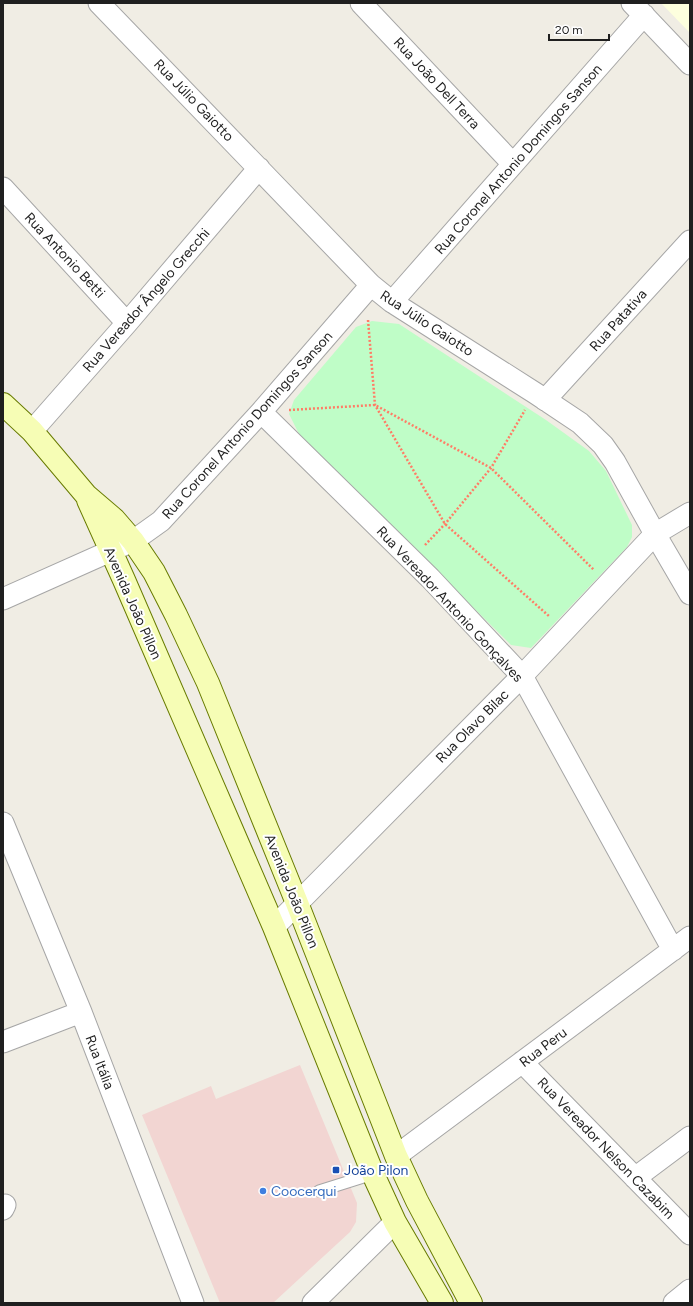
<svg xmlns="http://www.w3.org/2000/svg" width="693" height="1306" viewBox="0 0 693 1306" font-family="Figtree,sans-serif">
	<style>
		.commercial { fill: #f2d5d2 }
		.education { fill: #fdffde }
		.park { fill: #bffdc7 }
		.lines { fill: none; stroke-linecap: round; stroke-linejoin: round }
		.service-casing { stroke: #a6a6a6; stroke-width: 13 }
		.minor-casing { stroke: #a6a6a6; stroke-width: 23 }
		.secondary-casing { stroke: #687b00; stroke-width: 24 }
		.path { stroke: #ff7d66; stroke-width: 2.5; stroke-dasharray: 2 2; stroke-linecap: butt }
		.service { stroke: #fff; stroke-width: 11 }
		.minor { stroke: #fff; stroke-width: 21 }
		.secondary { stroke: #f6fdb5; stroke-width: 22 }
		.transit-dot { fill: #1a4fb4; stroke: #fff; stroke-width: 1.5 }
		.shop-dot { fill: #3f7fe0; stroke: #fff; stroke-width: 1.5 }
		.labels { text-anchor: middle; stroke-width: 4; stroke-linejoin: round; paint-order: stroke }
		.street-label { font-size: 14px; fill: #1f1f1f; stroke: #fff }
		.transit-label { font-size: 14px; fill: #164399; stroke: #fff; text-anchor: start }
		.shop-label { font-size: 14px; fill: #366cbe; stroke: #fff; text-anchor: start }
	</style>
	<rect width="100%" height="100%" fill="#f0ede4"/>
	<path class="commercial" d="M300,1065L357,1203L356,1222L350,1232L273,1303H220L142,1115L211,1086L216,1099Z"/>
	<path class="education" d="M661,3H690V33Z"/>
	<path class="park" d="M372,321L399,324L546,420L589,451L606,471L632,525V537L627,547L531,648L511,645L300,436L289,414L294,400L356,327Z"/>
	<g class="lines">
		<g class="service-casing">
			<path id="service" d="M319,1191L373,1174"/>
		</g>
		<g class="minor-casing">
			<path id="minor" d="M99,3L371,285L392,302L535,393L580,423L603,445L615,462L655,534L690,594
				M361,3L513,164
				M632,3L690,64
				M3,188L127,323
				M392,302L644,15
				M545,400L690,241
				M261,412L430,578L522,676L673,950
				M32,431L127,323L259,168
				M3,599L133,541L161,521L261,412L371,285
				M3,823L81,1012L193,1303
				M274,927L522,676L655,534L690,513
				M3,1042L81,1012
				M522,1062L690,1234
				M396,1156L690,937
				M635,1178L690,1137
				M3,1209L5,1205
				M313,1303L395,1222
				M674,1303L690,1290"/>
		</g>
		<g class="secondary-casing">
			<path id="secondary" d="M3,404L32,431L86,495L114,519L133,541L154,572L176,615L208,683L297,903L396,1156L417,1201L471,1303
				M88,500L124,580L274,927L373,1174L395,1222L442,1303"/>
		</g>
		<path class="path" d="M368,320L375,405L445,524L550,617
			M289,410L375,405L491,468L594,570
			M425,545L445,524L491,468L525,410"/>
		<use href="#service" class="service"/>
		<use href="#minor" class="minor"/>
		<use href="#secondary" class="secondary"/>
	</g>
	<rect class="transit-dot" x="332" y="1166" width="8" height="8" rx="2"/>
	<circle class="shop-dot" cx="263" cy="1191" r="4"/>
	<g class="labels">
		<g class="street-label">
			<text transform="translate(437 83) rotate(47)" y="5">Rua João Dell Terra</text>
			<text transform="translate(194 100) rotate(46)" y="5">Rua Júlio Gaiotto</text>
			<text transform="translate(518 159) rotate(-49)" y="5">Rua Coronel Antonio Domingos Sanson</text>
			<text transform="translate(65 255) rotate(47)" y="5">Rua Antonio Betti</text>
			<text transform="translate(146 300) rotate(-49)" y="5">Rua Vereador Ângelo Grecchi</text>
			<text transform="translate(618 320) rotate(-48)" y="5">Rua Patativa</text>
			<text transform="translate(427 323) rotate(33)" y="5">Rua Júlio Gaiotto</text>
			<text transform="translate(247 425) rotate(-48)" y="5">Rua Coronel Antonio Domingos Sanson</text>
			<text transform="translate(133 603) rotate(66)" y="5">Avenida João Pillon</text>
			<text transform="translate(450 604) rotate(47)" y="5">Rua Vereador Antonio Gonçalves</text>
			<text transform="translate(472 726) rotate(-45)" y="5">Rua Olavo Bilac</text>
			<text transform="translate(292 891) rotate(68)" y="5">Avenida João Pillon</text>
			<text transform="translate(543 1047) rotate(-37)" y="5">Rua Peru</text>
			<text transform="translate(100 1062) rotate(69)" y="5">Rua Itália</text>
			<text transform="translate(606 1148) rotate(46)" y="5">Rua Vereador Nelson Cazabim</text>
		</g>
		<g class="transit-label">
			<text x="344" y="1175">João Pilon</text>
		</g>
		<g class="shop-label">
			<text x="271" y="1196">Coocerqui</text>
		</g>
	</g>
	<rect width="693" height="1306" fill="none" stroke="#1f1f1f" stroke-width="8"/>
	<path d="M549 34v6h60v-6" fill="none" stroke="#1f1f1f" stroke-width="2"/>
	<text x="555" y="34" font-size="12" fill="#1f1f1f" stroke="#ffffff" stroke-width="3" paint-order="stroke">20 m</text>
</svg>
